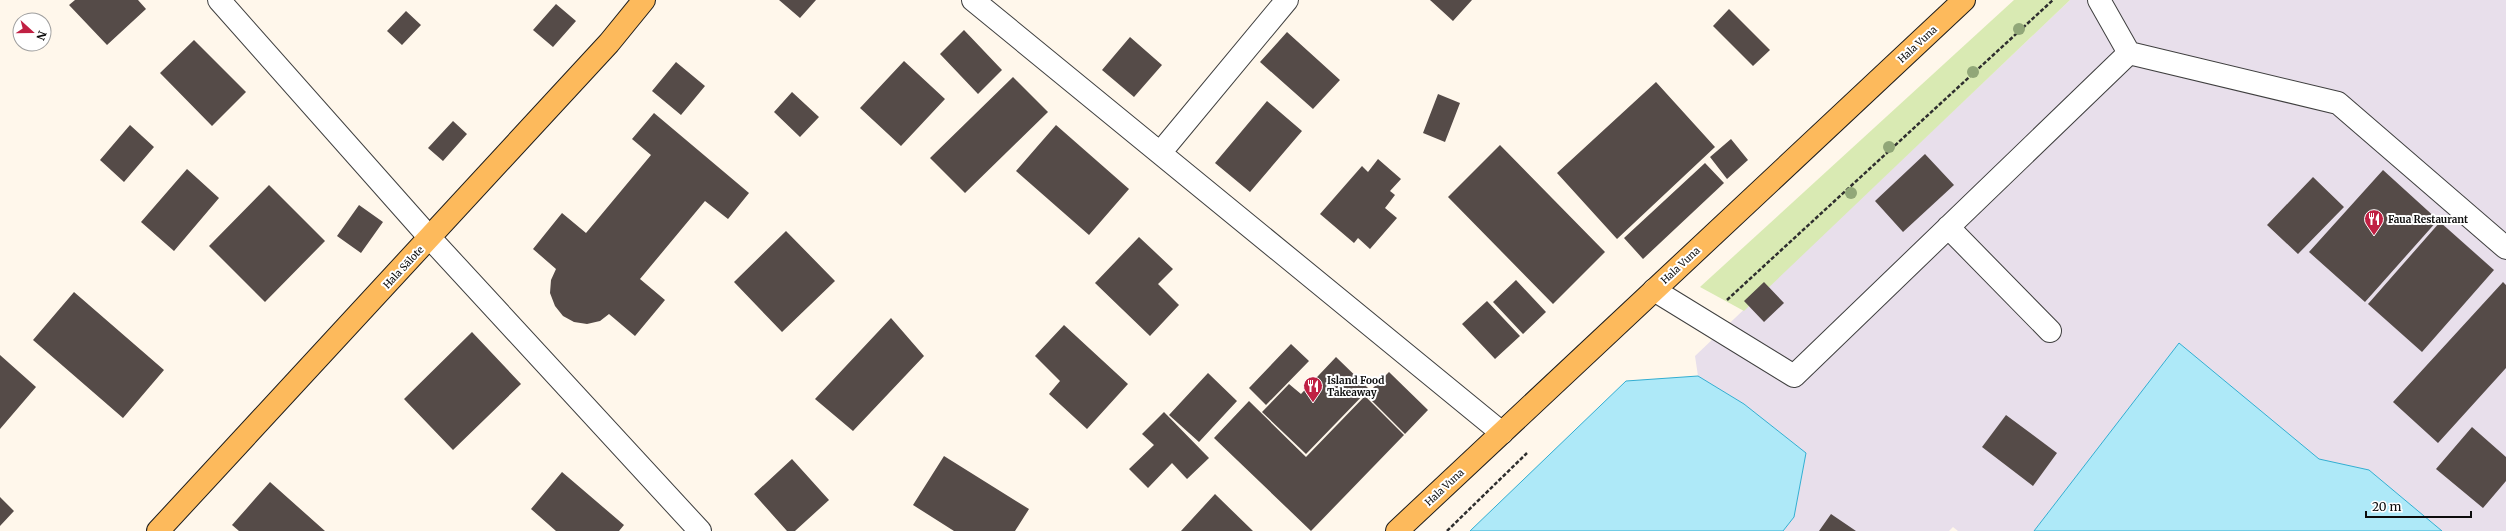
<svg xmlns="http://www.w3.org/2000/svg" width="2506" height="531" viewBox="0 0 2506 531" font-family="Merriweather,serif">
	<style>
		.industrial { fill: #e8dfeb }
		.green { fill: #d9eab3 }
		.water { fill: #aee9f8; stroke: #32aed2 }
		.building { fill: #554b48 }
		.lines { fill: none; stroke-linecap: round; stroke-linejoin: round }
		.minor-casing { stroke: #3f3f3f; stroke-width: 24 }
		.major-casing { stroke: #1d1d1d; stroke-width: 24 }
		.path { stroke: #2e2e2e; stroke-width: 2.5; stroke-dasharray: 4 2; stroke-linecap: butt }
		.minor { stroke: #fff; stroke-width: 22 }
		.major { stroke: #fdba5c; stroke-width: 22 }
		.tree { fill: #91a778 }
		.labels { text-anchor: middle; stroke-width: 4; stroke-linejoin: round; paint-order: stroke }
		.street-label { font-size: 10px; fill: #0c0c0c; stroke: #fff }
		.poi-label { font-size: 10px; font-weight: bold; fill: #0c0c0c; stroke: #fff; text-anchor: start }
	</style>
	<rect width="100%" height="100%" fill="#fff7eb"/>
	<path class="industrial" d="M2070,0H2506V531H2442L2369,470L2319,459L2179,344L2034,531H1958L1953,527L1949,531H1783L1794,517L1806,453L1744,404L1698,376L1695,356Z"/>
	<path class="green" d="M2014,0H2070L1744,311L1700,287Z"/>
	<path class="water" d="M2179,343L2319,459L2369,470L2442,531H2034Z
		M1698,376L1744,404L1806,453L1794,517L1783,531H1470L1626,381Z"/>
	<path class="building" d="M75,0H138L146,9L107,45L69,5Z
		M779,0H816L800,18Z
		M1430,0H1472L1453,21Z
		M556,4L576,21L553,47L533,30Z
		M1729,9L1770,50L1753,66L1713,26Z
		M406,11L421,25L402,45L387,31Z
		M964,30L1002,70L978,94L940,54Z
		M1287,32L1340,80L1313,109L1260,62Z
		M1130,37L1162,65L1134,97L1102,70Z
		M194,40L246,92L212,126L160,73Z
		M904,61L945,99L901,146L860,108Z
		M676,62L705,86L681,115L652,91Z
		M1013,77L1048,112L965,193L930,158Z
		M1656,82L1715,147L1617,239L1557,173Z
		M792,92L819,117L800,137L774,112Z
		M1438,94L1460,103L1445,142L1423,133Z
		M1267,101L1302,131L1250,192L1215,163Z
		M654,113L749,193L728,219L705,201L640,279L665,300L635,336L609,314L600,321L587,324L574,322L563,316L555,306L550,293L551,280L556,269L533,249L562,213L586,233L651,155L632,139Z
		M453,121L467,134L443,161L428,148Z
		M130,125L154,147L124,182L100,160Z
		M1056,125L1129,189L1089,235L1016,171Z
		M1731,139L1748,160L1727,179L1710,157Z
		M1500,145L1605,252L1553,304L1448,197Z
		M1925,154L1954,185L1903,232L1875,201Z
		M1378,159L1401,179L1390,191L1395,195L1385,208L1397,218L1370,249L1358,238L1354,243L1320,214L1362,166L1368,172Z
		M1705,163L1724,183L1643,259L1624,238Z
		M187,169L219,198L174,251L141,222Z
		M2383,170L2438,220L2365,302L2309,252Z
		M2313,177L2344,207L2298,254L2267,225Z
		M269,185L325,241L265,302L209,246Z
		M359,205L383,222L361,253L337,236Z
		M2440,222L2494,270L2422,352L2368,304Z
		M786,231L835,281L782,332L734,282Z
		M1139,237L1173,269L1158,284L1179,305L1150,336L1095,283Z
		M1516,280L1546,312L1523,334L1493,302Z
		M1764,282L1784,303L1764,322L1744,301Z
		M2503,282L2506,285V368L2438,443L2393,402Z
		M74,292L164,370L123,418L33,340Z
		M1487,301L1520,336L1495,359L1462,324Z
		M891,318L924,356L853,431L815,399Z
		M1064,325L1128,384L1087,429L1049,394L1060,381L1035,356Z
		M472,332L521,384L453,450L404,399Z
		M1291,344L1309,361L1266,405L1249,388Z
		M0,355L36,387L0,429Z
		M1336,357L1369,389L1306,454L1262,412L1289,384L1301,394Z
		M1389,372L1428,410L1405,434L1366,395Z
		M1208,373L1237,401L1199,442L1169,415Z
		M1365,396L1404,435L1311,531L1214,438L1249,401L1306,457Z
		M1164,412L1209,458L1187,479L1172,463L1148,488L1129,469L1154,445L1142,434Z
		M2006,415L2057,453L2033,486L1982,447Z
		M2472,427L2506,457V481L2483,508L2436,469Z
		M944,456L1029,509L1015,531H954L913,505Z
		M792,459L829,500L795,531H787L754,494Z
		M562,472L624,525L619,531H556L531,509Z
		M270,482L325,531H239L232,525Z
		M1215,494L1253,531H1181Z
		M0,497L14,511L0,526Z
		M1831,514L1856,531H1819Z"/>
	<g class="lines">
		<g class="minor-casing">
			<path id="minor" d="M219,0L430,238L700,531
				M973,0L1502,433
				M2129,53L2338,103L2506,248
				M1160,153L1287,0
				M1948,227L2050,331
				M1654,290L1794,376L2129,53L2099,0"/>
		</g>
		<g class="major-casing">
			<path id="major" d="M158,531L609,43L644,0
				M1397,531L1964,0"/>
		</g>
		<path class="path" d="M1727,300L2053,0
			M1447,531L1527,453"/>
		<use href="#minor" class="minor"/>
		<use href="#major" class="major"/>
	</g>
	<g class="tree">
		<circle cx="2019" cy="29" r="6"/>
		<circle cx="1973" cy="72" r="6"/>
		<circle cx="1889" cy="147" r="6"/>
		<circle cx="1851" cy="193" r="6"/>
	</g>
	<defs>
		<g id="restaurant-pin" transform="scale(1)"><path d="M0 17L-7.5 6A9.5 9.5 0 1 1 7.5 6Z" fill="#c02043" stroke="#fff"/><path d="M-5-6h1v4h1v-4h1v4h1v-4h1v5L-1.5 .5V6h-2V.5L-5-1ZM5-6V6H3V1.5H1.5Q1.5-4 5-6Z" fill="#fff"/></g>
	</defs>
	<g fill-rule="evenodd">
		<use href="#restaurant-pin" x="2374" y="219"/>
		<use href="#restaurant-pin" x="1313" y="386"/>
	</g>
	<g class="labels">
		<g class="street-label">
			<text transform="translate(1917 44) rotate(-43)" y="4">Hala Vuna</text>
			<text transform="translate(1680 265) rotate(-43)" y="4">Hala Vuna</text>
			<text transform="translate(403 267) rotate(-47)" y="4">Hala Sālote</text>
			<text transform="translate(1444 487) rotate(-43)" y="4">Hala Vuna</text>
		</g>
		<g class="poi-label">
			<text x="2388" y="223">Faua Restaurant</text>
			<text x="1327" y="384">Island Food<tspan x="1327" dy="12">Takeaway</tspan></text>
		</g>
	</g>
	<g transform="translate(32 32) rotate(111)"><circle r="19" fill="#ffffff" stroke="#9e9e9e"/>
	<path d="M0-3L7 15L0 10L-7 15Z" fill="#c02043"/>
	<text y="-6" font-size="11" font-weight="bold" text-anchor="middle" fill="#0c0c0c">N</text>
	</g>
	<path d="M2366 511v6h105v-6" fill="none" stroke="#0c0c0c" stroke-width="2"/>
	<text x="2372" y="511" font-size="12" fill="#0c0c0c" stroke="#ffffff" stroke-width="3" paint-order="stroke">20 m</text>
</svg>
